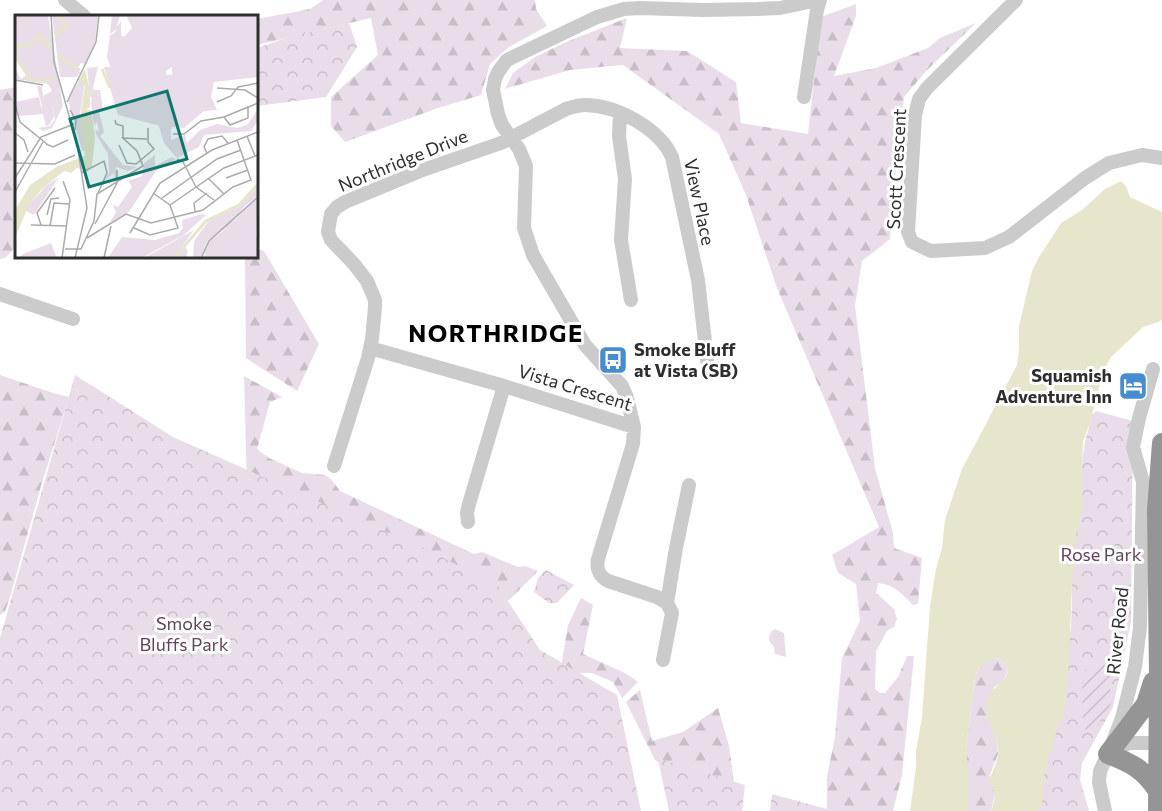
<svg xmlns="http://www.w3.org/2000/svg" width="1162" height="811" viewBox="0 0 1162 811" font-family="Commissioner,sans-serif">
	<style>
		.grass { fill: #e9dde9 }
		.forest { fill: url(#forest-firs) }
		.park { fill: url(#park-crowns) }
		.garden { fill: url(#garden-furrows) }
		.water { fill: #e7e6cc }
		.lines { fill: none; stroke-linecap: round; stroke-linejoin: round }
		.minor { stroke: #cbcbcb; stroke-width: 14 }
		.highway { stroke: #959595; stroke-width: 20 }
		.labels { text-anchor: middle; stroke-width: 6; stroke-linejoin: round; paint-order: stroke }
		.street-label { font-size: 18px; fill: #2e2e2e; stroke: #fff }
		.poi-label { font-size: 18px; font-weight: bold; fill: #2e2e2e; stroke: #fff; text-anchor: start }
		.park-label { font-size: 18px; fill: #644161; stroke: #fff }
		.district-label { font-size: 24px; font-weight: bold; letter-spacing: 1.5px; fill: #000; stroke: #fff }
		.inset-river { fill: none; stroke: #e7e6cc; stroke-width: 3 }
		.inset-road { fill: none; stroke: #ababab; stroke-width: 1.5 }
		.view { fill: #0f766e; fill-opacity: 0.15; stroke: #0f766e; stroke-width: 3 }
		.inset-edge { fill: none; stroke: #2e2e2e; stroke-width: 3 }
	</style>
	<defs>
		<pattern id="forest-firs" width="22" height="20" patternUnits="userSpaceOnUse" patternTransform="scale(1.5)"><rect width="22" height="20" fill="#e9dde9"/><path d="M5 1l3.5 6h-7zM16 11l3.5 6h-7z" fill="#c8bec8"/></pattern>
		<pattern id="park-crowns" width="20" height="18" patternUnits="userSpaceOnUse" patternTransform="scale(1.5)"><rect width="20" height="18" fill="#e9dde9"/><path d="M2 6a3 3 0 1 1 6 0M12 15a3 3 0 1 1 6 0" fill="none" stroke="#c8bec8"/></pattern>
		<pattern id="garden-furrows" width="10" height="10" patternUnits="userSpaceOnUse" patternTransform="scale(1.5)"><rect width="10" height="10" fill="#e9dde9"/><path d="M-1 1l2-2M0 10L10 0M9 11l2-2" fill="none" stroke="#c8bec8"/></pattern>
	</defs>
	<rect width="100%" height="100%" fill="#fff"/>
	<path class="grass" d="M775,629L784,633L786,657L775,654L774,647L769,641C769,636 770,631 775,629Z"/>
	<path class="forest" d="M323,0H535L536,9L547,26L509,47L490,64L481,95L438,108L345,142L331,126V97L378,55L371,18L257,45V19L310,9Z
		M856,4V16L834,76L876,68L928,48L940,38L976,23L927,70L904,97L893,198L890,239L862,261L855,306L875,468L893,533L894,548L922,558L918,604L913,605C901,593 895,585 878,583L876,593L894,609L897,619L894,627L887,631L876,651L875,689L880,693H885L898,677L907,656H914L902,775L893,811H827V776L835,737L842,658L860,621L856,584L838,573L832,555L879,527L777,288L746,195L719,134L623,65L570,70L505,89L513,73L535,57L566,42L627,18L620,48L687,51L736,82L741,123L808,134L821,17Z
		M16,87V247L5,258L0,259V90Z
		M257,249L264,251L319,344L297,391L246,358L245,257L256,256Z
		M0,375L53,393L69,397L41,486L10,597L5,612L0,615Z
		M244,376L282,397L270,402L257,449L269,458L302,473L324,475L331,479L340,491L474,554L482,552L518,567L525,566L538,571L509,600L493,606L247,486Z
		M581,598L593,605L583,654L625,673L638,682L622,698L613,682L592,673H560L568,625Z
		M993,658C1002,658 1006,664 1008,672L1002,683L994,687L989,720L996,739L998,754L990,775L995,794L991,811H967L966,748L975,677L981,664Z
		M640,690L652,741L683,732L718,708L729,746L738,811L711,796L655,760L626,702Z"/>
	<path class="park" d="M349,23L357,47L326,97L257,106V48L286,38Z
		M75,375L173,437L430,551L498,586L540,650L617,695L641,811H0V638Z
		M1096,411L1133,421L1131,622L1113,707L1082,763L1080,780L1089,811H1032L1062,673L1071,628L1072,599L1071,564L1078,493L1085,442L1092,415Z
		M546,570L574,585L557,603H549L534,592L538,578Z
		M658,759L745,785L742,811H669Z
		M772,794L834,811H770Z"/>
	<path class="garden" d="M1105,662L1110,663C1115,674 1109,678 1110,688C1110,691 1113,694 1113,697C1113,703 1097,726 1093,732L1089,733L1083,727L1082,690L1085,670L1087,669L1093,673L1098,665Z"/>
	<path class="water" d="M1121,181L1126,186L1130,197L1162,212V320L1158,322L1143,327L1111,357L1105,368L1101,380L1090,423L1083,442L1082,469L1083,509L1076,536L1075,563L1072,585L1069,663L1065,709L1056,733L1045,770L1042,802L1038,811H991C995,800 997,791 989,782C991,773 997,764 998,755C999,737 984,720 987,703C989,688 1004,685 1008,672C1006,664 1002,658 993,658L989,664H981L975,677L966,748L970,790L967,811H910L916,766V751L922,717L930,607L936,569L942,548L945,520L962,469L1017,365L1019,348V326L1032,271L1039,257L1061,223L1082,210L1105,189Z"/>
	<g class="lines">
		<path class="minor" d="M65,0L84,16
			M1016,0L927,88L919,99L915,115L908,232L912,242L931,251L985,248L1009,237L1085,178L1109,163L1142,155L1162,158
			M804,97L817,10L820,0
			M620,113L619,136L625,179L621,240L631,300
			M0,294L73,319
			M370,348L504,386L634,427L627,398L622,386L585,345L533,255L524,228L526,166L519,149L502,125L498,114L493,90L495,79L498,72L507,60L597,17L624,9L640,8L703,10L758,9L780,8L818,0
			M634,427L633,444L598,559C596,570 599,576 608,581L657,597L667,603L672,613L663,660
			M334,466L368,358L372,339L375,307V300L367,281L354,264L331,240L328,232L331,214L337,207L345,202L420,171L501,143L566,109C572,107 579,105 585,105C616,105 659,128 672,157L698,280L708,368
			M468,522L467,513L469,504L504,386
			M667,603L676,548L689,485
			M1113,751L1129,743H1158L1162,745
			M1105,811L1099,782L1100,771L1108,754L1122,718L1135,667L1140,627L1143,482L1133,447L1139,418L1153,369"/>
		<path class="highway" d="M1153,682L1146,704L1108,754C1131,763 1144,769 1158,791
			M1158,811L1159,676L1157,510L1162,443"/>
	</g>
	<defs>
		<g id="bus-square" transform="scale(1.5)"><rect x="-9" y="-9" width="18" height="18" rx="4" fill="#468ccf" stroke="#fff"/><path d="M-5-6H5V4H4V6H2V4H-2V6H-4V4H-5ZM-3.5-4V0h7V-4ZM-3.5 1.2v1.5H-2V1.2ZM2 1.2v1.5H3.5V1.2Z" fill="#fff"/></g>
		<g id="hotel-square" transform="scale(1.5)"><rect x="-9" y="-9" width="18" height="18" rx="4" fill="#468ccf" stroke="#fff"/><path d="M-6-4.5h1.5V1H6V5H4.5V3h-9V5H-6ZM-4 0a1.8 1.8 0 1 1 3.6 0ZM.5 0V-2.5h3Q6-2.5 6 0Z" fill="#fff"/></g>
	</defs>
	<g fill-rule="evenodd">
		<use href="#bus-square" x="613" y="360"/>
		<use href="#hotel-square" x="1133" y="386"/>
	</g>
	<g class="labels">
		<g class="street-label">
			<text transform="translate(403 161) rotate(-22)" y="6">Northridge Drive</text>
			<text transform="translate(897 169) rotate(-87)" y="6">Scott Crescent</text>
			<text transform="translate(699 202) rotate(78)" y="6">View Place</text>
			<text transform="translate(575 388) rotate(17)" y="6">Vista Crescent</text>
			<text transform="translate(1118 631) rotate(-84)" y="6">River Road</text>
		</g>
		<g class="poi-label">
			<text x="634" y="356">Smoke Bluff<tspan x="634" dy="21">at Vista (SB)</tspan></text>
			<text x="1112" y="382" text-anchor="end">Squamish<tspan x="1112" dy="21">Adventure Inn</tspan></text>
		</g>
		<g class="park-label">
			<text x="1101" y="561">Rose Park</text>
			<text x="184" y="630">Smoke<tspan x="184" dy="21">Bluffs Park</tspan></text>
		</g>
		<g class="district-label">
			<text x="496" y="342">NORTHRIDGE</text>
		</g>
	</g>
	<g transform="translate(15 15)">
		<rect width="243" height="243" fill="#fff"/>
		<path d="M0,0H33L48,91L37,113L28,116L23,113L35,111L40,104L37,91L27,92L22,71L27,72L28,81L37,76L33,69L0,64V53L6,64L11,60L0,44ZM37,0H83L80,27L70,49L66,48L62,54L65,57L62,62H45ZM97,0H105L102,12L106,6V20L109,22L117,13L111,0H243V62L199,67L196,82L202,95L189,96L169,113L157,112V52L151,56L152,64L155,58L156,125L170,120L172,128L185,115L202,109L222,113L232,110L243,94V105L236,116L189,120L184,132L162,143L149,128L143,108L100,93L101,81L90,55L96,53L92,42L95,20L99,18L102,14L95,19ZM84,47L78,73L89,117L85,121L108,150L122,152L113,156L101,152L102,162L100,164L99,158L89,166L94,158L93,139L81,119L80,115L84,116L82,107L79,111L76,87L80,81L75,82L72,53L82,52ZM140,140V151L157,142L161,144L141,156L114,197L82,215L95,207L101,197L98,190L103,192L117,172L113,166L127,161L129,148ZM243,171V181L229,192L216,208L243,183L240,243H187L189,239L193,242L189,238L194,227L214,211L193,225L185,243H178L179,226L195,204L224,192ZM187,199L191,200L169,220L127,243H93L107,222L140,225L164,218L168,213L167,205ZM179,215L168,230L173,236L171,243H129ZM36,228L42,243H4L8,239Z" fill="#e9dde9"/>
		<path d="M89,52H150V60H157V114L103,100ZM64,66L70,67L65,99L70,136H67L53,85ZM76,75H85L88,96H77ZM24,82L26,92L37,90L39,102L34,110L31,111L28,99L4,101L0,87ZM44,162L19,200L9,195L31,171ZM243,222V243H208V224Z" fill="#e9dde9"/>
		<path d="M70,54L75,76V92L71,95H76L80,123L77,151L73,156L62,153L56,158L49,156L26,175L14,190L0,223V195L15,170L43,151L70,141L65,102L70,71L63,66Z" fill="#e7e6cc"/>
		<path class="inset-river" d="M40,20L53,12L42,0M0,31L12,32L24,21L32,26L34,34M0,38L15,65M43,41L65,55M87,54L95,73M17,66L40,64M159,243L191,206L224,190L243,169"/>
		<path class="inset-road" d="M36,0L39,47L62,129L72,193L60,243M0,65L28,70M202,73L230,75L243,83M52,87L81,27L84,0M202,87L216,81L223,72L243,68M0,89L5,107L32,129M55,95L61,105L60,115M209,102L215,110L233,103V91M100,105L101,109L108,111V123M0,118L9,125L13,137M158,119H169L186,106L209,102L243,88M232,121L240,141M31,129L38,132L53,125M104,130L112,148L121,149L139,134L133,127V113M192,138L189,132L193,124L207,121L213,128M162,144L168,147L181,172L199,185M0,148L40,149L60,140M66,158L89,146L92,158L83,178M0,163L26,122L59,109M211,163L233,155M194,164L209,179M0,177L28,127M147,183L202,144L226,135M155,190L209,153L243,140M180,196L179,188L192,178M32,200L36,184L44,183M80,209L102,168V155M16,210L52,211M26,210L22,198L40,173M35,211L39,188L54,189M119,213L135,220L163,213L155,190L138,178M115,218L145,168L197,135L243,117M72,223L111,199L136,208L188,195L218,172L236,165L222,125M50,234H66L79,206L82,179L128,151L122,136L108,123L132,124M47,243L55,185L48,166M89,243L96,211M186,243L194,226L243,182"/>
		<path class="view" d="M152,76L172,144L74,172L55,104Z"/>
		<rect width="243" height="243" class="inset-edge"/>
	</g>
</svg>
